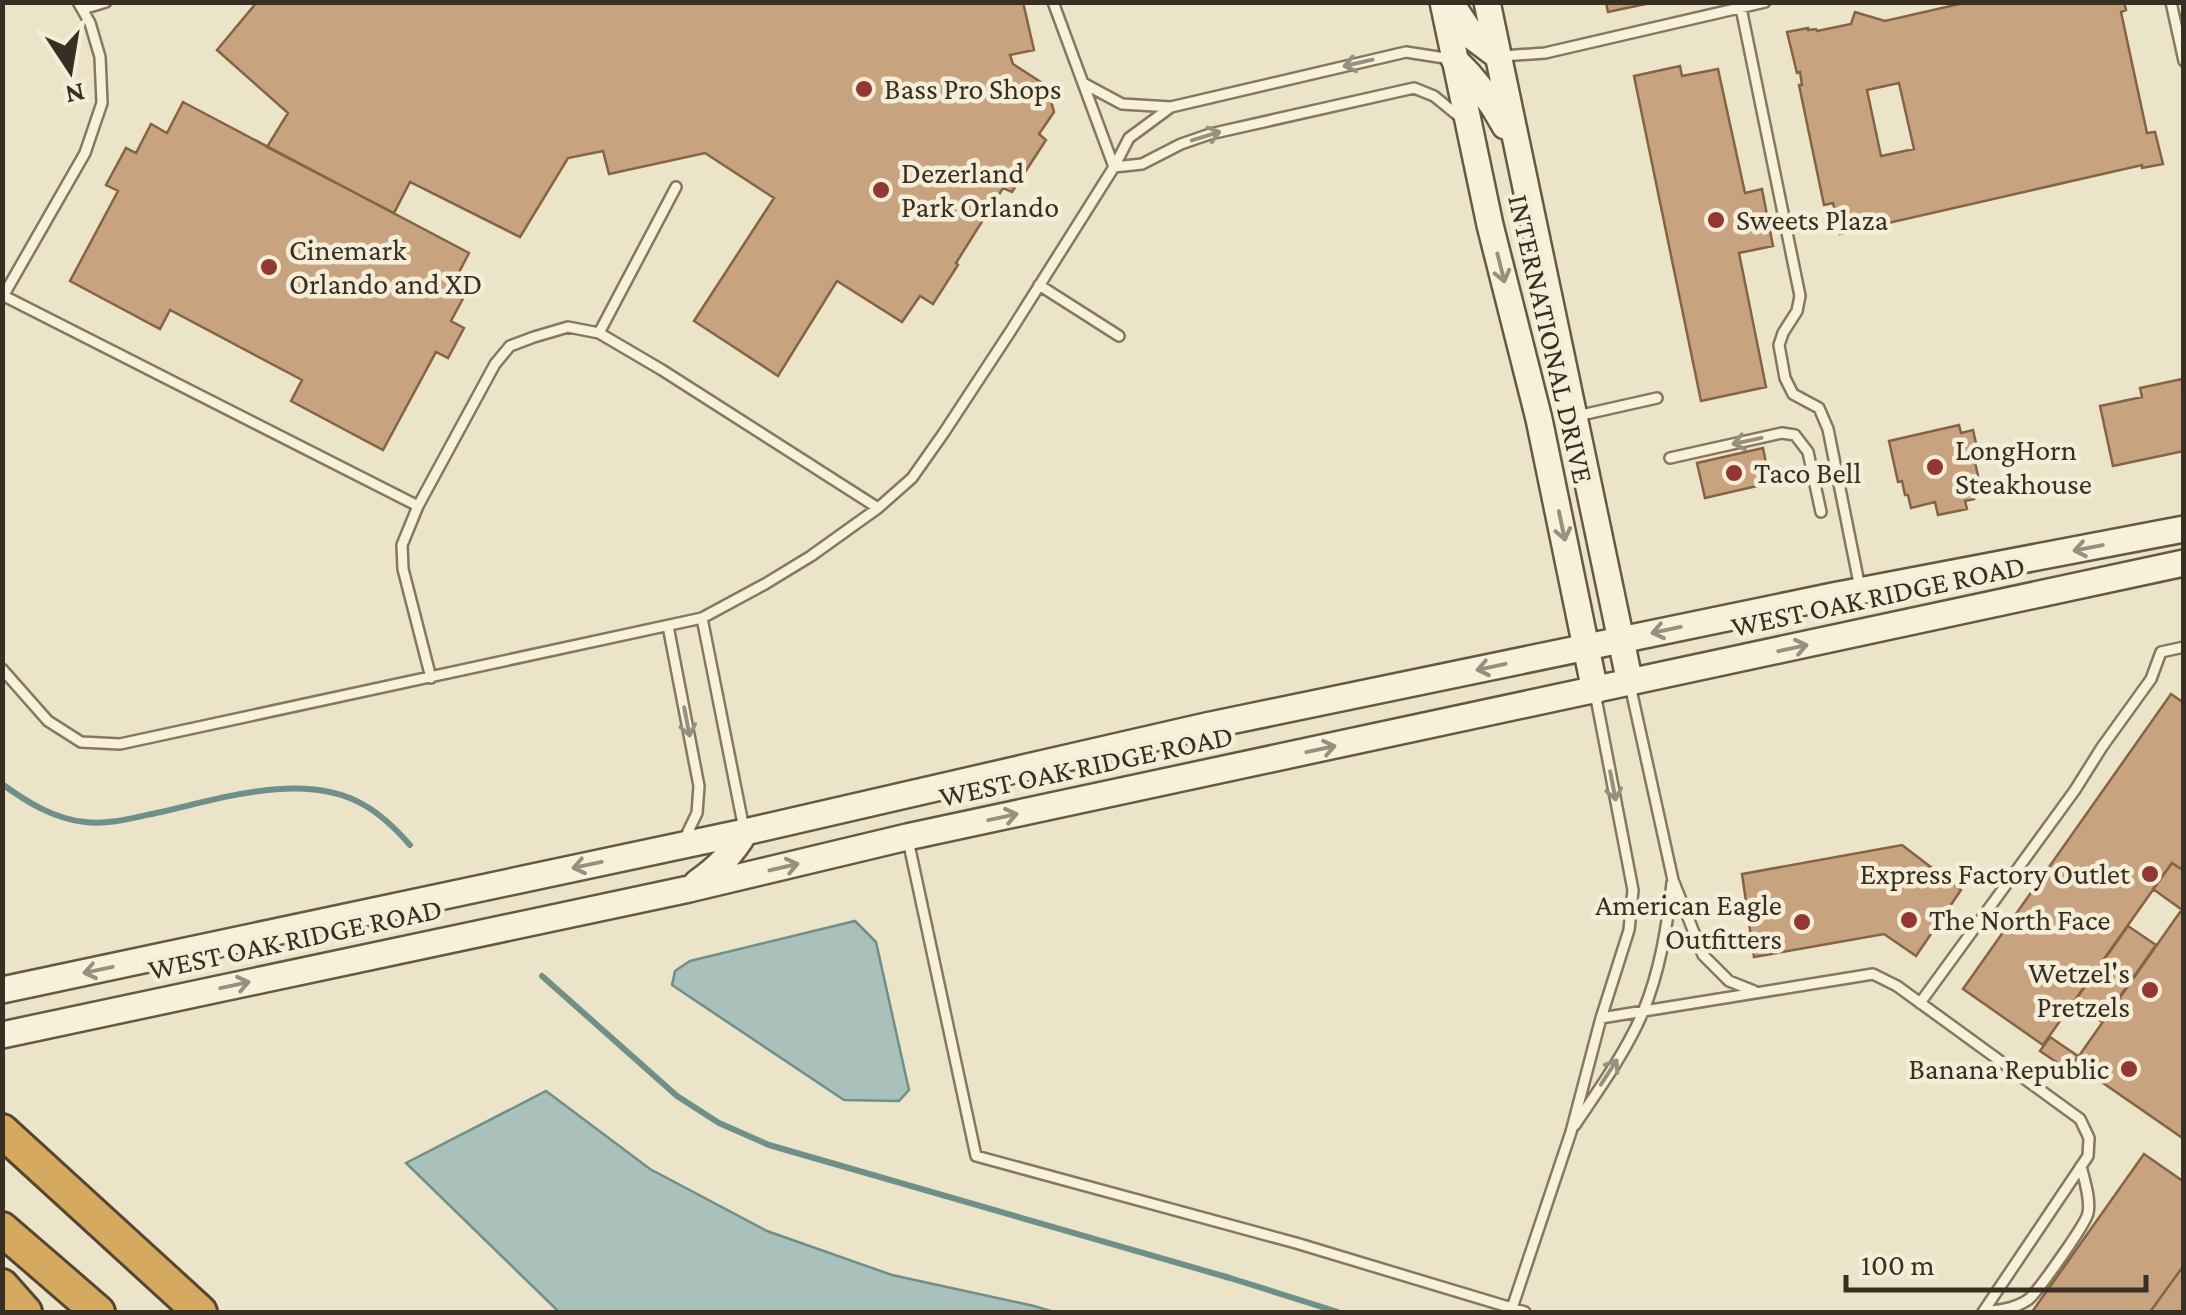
<svg xmlns="http://www.w3.org/2000/svg" width="2186" height="1315" viewBox="0 0 2186 1315" font-family="'Crimson Pro',serif">
	<style>
		.water { fill: #a9c0bb; stroke: #708f89; stroke-width: 2.5 }
		.lines { fill: none; stroke-linecap: round; stroke-linejoin: round }
		.stream { stroke: #708f89; stroke-width: 6 }
		.building { fill: #c8a380; stroke: #856345; stroke-width: 2.5; fill-rule: evenodd }
		.lane-casing { stroke: #87775e; stroke-width: 14 }
		.secondary-casing { stroke: #695841; stroke-width: 30 }
		.highway-casing { stroke: #554532; stroke-width: 38 }
		.lane { stroke: #f7f1db; stroke-width: 9 }
		.secondary { stroke: #f7f1db; stroke-width: 25 }
		.highway { stroke: #d5a95f; stroke-width: 32 }
		.oneway { stroke: #98907e }
		.poi-dot { fill: #933732; stroke: #f4edd7; stroke-width: 4 }
		.labels { text-anchor: middle; stroke-width: 9; stroke-linejoin: round; paint-order: stroke }
		.poi-label { font-size: 30px; fill: #382e21; stroke: #f4edd7; text-anchor: start }
		.street-label { font-size: 30px; fill: #382e21; stroke: #f4edd7 }
	</style>
	<rect width="100%" height="100%" fill="#ece4c8"/>
	<path class="water" d="M855,921L876,942L909,1090L899,1101L844,1100L672,985L675,971L690,961Z
		M546,1091L650,1169L767,1231L892,1275L1034,1306L1054,1312H559L406,1163Z"/>
	<g class="lines">
		<path class="stream" d="M2,784C27,802 54,819 85,822C111,825 136,817 161,812C222,798 306,771 364,805C382,815 396,829 410,845
			M542,976L677,1096L719,1123L769,1145L1230,1278L1338,1312"/>
	</g>
	<path class="building" d="M257,2H1023L1034,50L1010,55L1013,64L1047,86L1054,112L1039,134L1046,140L1012,192L1003,188L956,263L958,265L933,304L920,296L902,322L837,281L778,376L694,321L774,198L705,153L609,174L603,151L568,158L520,237L410,182L394,213L267,147L288,113L217,50Z
		M1606,2H1655L1608,12Z
		M1968,2H2124L2126,10L2121,12L2147,133L2155,132L2163,164L2142,168V165L1840,234L1833,203L1824,205L1799,85H1802L1800,72L1797,73L1787,32L1808,28V30L1816,29L1817,31L1851,24L1855,12L1885,21ZM1899,83L1914,149L1881,156L1867,90Z
		M1680,66L1682,76L1718,69L1745,193L1762,189L1773,246L1739,253L1766,387L1701,401L1634,76Z
		M183,102L469,253L453,284L467,291L451,321L464,328L448,358L436,352L383,450L291,401L302,380L170,310L160,329L70,281L118,191L106,185L126,148L136,153L151,124L167,133Z
		M2182,379L2184,451L2113,466L2100,406L2142,397L2140,388Z
		M1959,425L1961,433L1973,430L1978,452L1973,453L1982,494L1973,496L1974,499L1965,501L1967,509L1938,515L1935,502L1911,508L1908,495H1905L1902,481L1898,482L1889,441Z
		M1763,448L1770,483L1705,498L1697,463Z
		M2171,694L2184,703V871L2172,863L2043,1045L1963,989Z
		M1902,845L1961,890L1916,956L1884,934L1754,957L1742,874Z
		M2172,863L2184,871V906L2181,909L2153,889Z
		M2180,912L2184,914V1139L2074,1063Z
		M2128,926L2156,945L2102,1022L2074,1002Z
		M2050,1037L2078,1056L2068,1070L2040,1051Z
		M2144,1154L2184,1182V1265L2150,1312H2032Z
		M2184,1265V1312H2150Z"/>
	<g class="lines">
		<g class="lane-casing">
			<path id="lane" d="M1053,2L1114,167
				M2171,2L2184,61
				M1741,8L1800,296L1797,311L1783,333L1779,345L1785,378L1793,394L1819,408L1828,429L1860,588
				M83,9L106,2
				M1503,56L1545,53L1765,2
				M1083,83L1122,104L1171,107L1406,52L1451,59
				M1114,167L1142,164L1181,144L1210,134L1414,88L1434,96L1461,118
				M1039,285L1119,336
				M4,296L418,506L495,364L510,346L534,337L568,327L599,333L662,370L878,508
				M2,298L85,153L102,103L100,57L90,23L78,2
				M599,333L676,187
				M1577,416L1657,398
				M1670,458L1782,433L1795,435L1808,452L1821,512
				M418,506L402,545L403,569L431,678
				M702,618L744,829
				M668,626L699,786L697,813L683,842
				M2,669L48,721L81,742L120,744L702,618L765,584L811,556L878,508L912,478L943,434L1010,332L1114,167L1129,138L1171,107
				M1630,685L1673,880L1703,955L1729,981L1754,991
				M908,840L976,1156L1296,1243L1525,1312
				M1920,1003L2075,790L2102,747L2151,679L2161,652L2184,647
				M1601,1018L1873,974L1897,986L2080,1119L2089,1138L2088,1156L1983,1312
				M1575,1125C1599,1089 1626,1052 1643,1012C1660,971 1667,927 1672,883
				M1511,1311L1571,1132L1601,1018L1629,930L1633,890L1595,693
				M1983,1312C2000,1310 2015,1309 2029,1299C2038,1291 2086,1224 2088,1213C2091,1199 2084,1179 2081,1166"/>
		</g>
		<g class="secondary-casing">
			<path id="secondary" d="M1443,2L1490,225L1539,419L1595,691
				M1450,2L1474,38L1498,56
				M1487,2L1630,683
				M1454,59C1476,80 1491,100 1505,126
				M697,883C718,868 732,854 745,832
				M2,990L745,832L1206,726L1833,596L2184,529
				M2,1035L689,889L907,837L2184,563"/>
		</g>
		<g class="highway-casing">
			<path id="highway" d="M2,1131L200,1312
				M2,1229L98,1312
				M2,1286L25,1312"/>
		</g>
		<use href="#lane" class="lane"/>
		<use href="#secondary" class="secondary"/>
		<use href="#highway" class="highway"/>
	</g>
	<defs><path id="oneway-shaft" d="M-6 0H5M1.5-3L5.5 0L1.5 3" fill="none" stroke-width="1.6" stroke-linecap="round" stroke-linejoin="round" transform="scale(2.5)"/></defs>
	<g class="oneway">
		<use href="#oneway-shaft" transform="translate(1358 63) rotate(167)"/>
		<use href="#oneway-shaft" transform="translate(1206 136) rotate(-17)"/>
		<use href="#oneway-shaft" transform="translate(1501 268) rotate(76)"/>
		<use href="#oneway-shaft" transform="translate(1747 441) rotate(168)"/>
		<use href="#oneway-shaft" transform="translate(1562 526) rotate(78)"/>
		<use href="#oneway-shaft" transform="translate(2088 548) rotate(169)"/>
		<use href="#oneway-shaft" transform="translate(1666 630) rotate(168)"/>
		<use href="#oneway-shaft" transform="translate(1793 648) rotate(-12)"/>
		<use href="#oneway-shaft" transform="translate(1491 667) rotate(168)"/>
		<use href="#oneway-shaft" transform="translate(687 722) rotate(79)"/>
		<use href="#oneway-shaft" transform="translate(1321 749) rotate(-12)"/>
		<use href="#oneway-shaft" transform="translate(1613 786) rotate(79)"/>
		<use href="#oneway-shaft" transform="translate(1003 817) rotate(-12)"/>
		<use href="#oneway-shaft" transform="translate(587 865) rotate(168)"/>
		<use href="#oneway-shaft" transform="translate(784 867) rotate(-13)"/>
		<use href="#oneway-shaft" transform="translate(98 970) rotate(168)"/>
		<use href="#oneway-shaft" transform="translate(235 985) rotate(-12)"/>
		<use href="#oneway-shaft" transform="translate(1609 1072) rotate(-57)"/>
	</g>
	<g class="poi-dot">
		<circle cx="864" cy="89" r="10"/>
		<circle cx="881" cy="190" r="10"/>
		<circle cx="1716" cy="220" r="10"/>
		<circle cx="269" cy="267" r="10"/>
		<circle cx="1935" cy="467" r="10"/>
		<circle cx="1734" cy="473" r="10"/>
		<circle cx="2150" cy="874" r="10"/>
		<circle cx="1909" cy="920" r="10"/>
		<circle cx="1802" cy="922" r="10"/>
		<circle cx="2150" cy="990" r="10"/>
		<circle cx="2129" cy="1069" r="10"/>
	</g>
	<g class="labels">
		<g class="poi-label">
			<text x="884" y="99">Bass Pro Shops</text>
			<text x="901" y="183">Dezerland<tspan x="901" dy="34">Park Orlando</tspan></text>
			<text x="1736" y="230">Sweets Plaza</text>
			<text x="289" y="260">Cinemark<tspan x="289" dy="34">Orlando and XD</tspan></text>
			<text x="1955" y="460">LongHorn<tspan x="1955" dy="34">Steakhouse</tspan></text>
			<text x="1754" y="483">Taco Bell</text>
			<text x="2130" y="884" text-anchor="end">Express Factory Outlet</text>
			<text x="1782" y="915" text-anchor="end">American Eagle<tspan x="1782" dy="34">Outfitters</tspan></text>
			<text x="1929" y="930">The North Face</text>
			<text x="2130" y="983" text-anchor="end">Wetzel's<tspan x="2130" dy="34">Pretzels</tspan></text>
			<text x="2109" y="1079" text-anchor="end">Banana Republic</text>
		</g>
		<g class="street-label">
			<text transform="translate(1551 339) rotate(77)" y="10">INTERNATIONAL DRIVE</text>
			<text transform="translate(1878 596) rotate(-12)" y="10">WEST OAK RIDGE ROAD</text>
			<text transform="translate(1086 766) rotate(-12)" y="10">WEST OAK RIDGE ROAD</text>
			<text transform="translate(295 939) rotate(-12)" y="10">WEST OAK RIDGE ROAD</text>
		</g>
	</g>
	<rect width="2186" height="1315" fill="none" stroke="#382e21" stroke-width="10"/>
	<g transform="translate(70 70) rotate(168)" stroke="#f4edd7" stroke-width="8" paint-order="stroke">
	<path d="M0-8L18 38L0 25L-18 38Z" fill="#382e21"/>
	<text y="-15" font-size="28" font-weight="bold" text-anchor="middle" fill="#382e21">N</text>
	</g>
	<path d="M1846 1275v15h300v-15" fill="none" stroke="#382e21" stroke-width="5"/>
	<text x="1861" y="1275" font-size="30" fill="#382e21" stroke="#f4edd7" stroke-width="8" paint-order="stroke">100 m</text>
</svg>
